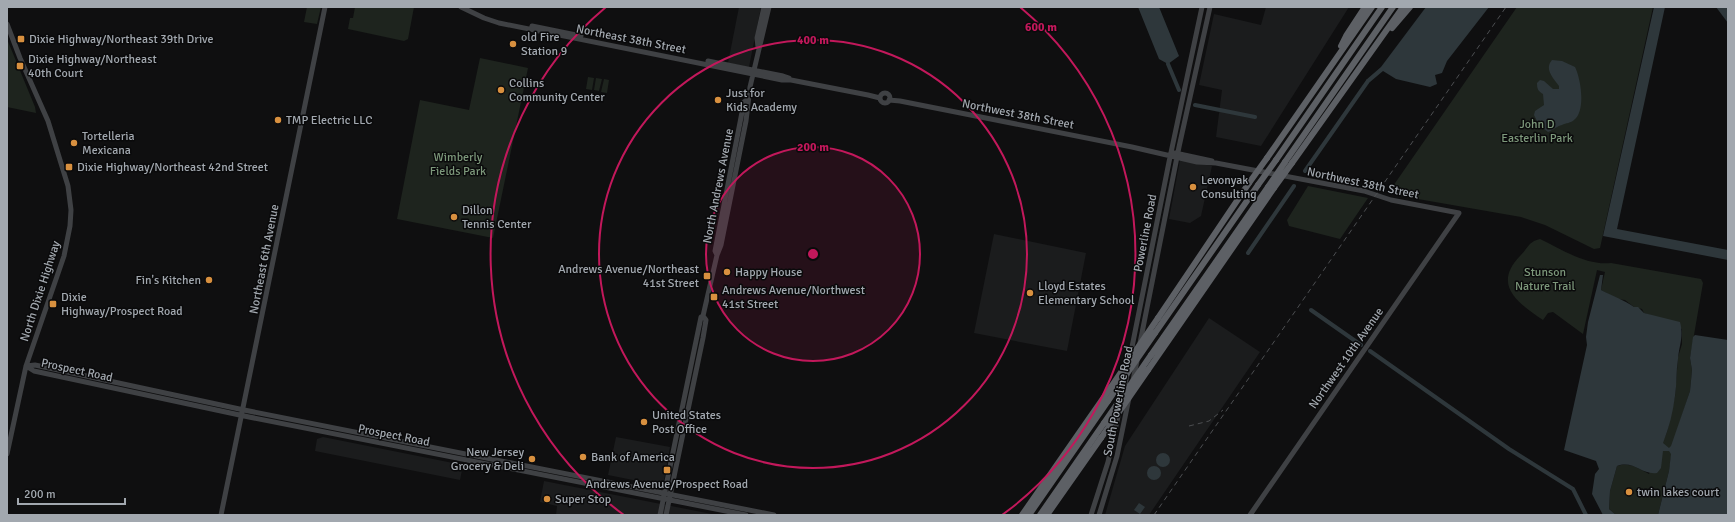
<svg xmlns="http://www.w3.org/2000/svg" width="1735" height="522" viewBox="0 0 1735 522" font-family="Signika,sans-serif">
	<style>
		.built { fill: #1b1c1d }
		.green { fill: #1e241e }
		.water { fill: #2e373b }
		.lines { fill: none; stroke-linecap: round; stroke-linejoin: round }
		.canal { stroke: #2e373b; stroke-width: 4 }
		.secondary { stroke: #3f4144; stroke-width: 5 }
		.highway { stroke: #5d6065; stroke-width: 6 }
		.rail { stroke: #4c4e51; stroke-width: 1; stroke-dasharray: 5 4; stroke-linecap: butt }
		.highway-bridge { stroke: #5d6065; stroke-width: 6 }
		.ring { fill: none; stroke: #c2185b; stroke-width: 2 }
		.poi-dot { fill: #d8903f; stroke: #0a0a0b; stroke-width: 1.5 }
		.labels { text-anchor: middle; stroke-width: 3; stroke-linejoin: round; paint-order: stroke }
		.poi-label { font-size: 12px; fill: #a2a8af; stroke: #0a0a0b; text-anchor: start }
		.street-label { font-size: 12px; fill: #a2a8af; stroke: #0a0a0b }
		.park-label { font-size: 12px; fill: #7d987b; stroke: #0a0a0b }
		.centre { fill: #c2185b; stroke: #0a0a0b; stroke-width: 2 }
		.ring-label { font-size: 12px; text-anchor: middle; font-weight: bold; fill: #c2185b; stroke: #0a0a0b; stroke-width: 3; stroke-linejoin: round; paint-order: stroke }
	</style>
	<rect width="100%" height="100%" fill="#0f0f10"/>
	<path class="built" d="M739,7H761L749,67L728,63Z
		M1266,7H1349L1261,146L1216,137L1222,90L1199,85L1214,14L1261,25Z
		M1180,160L1212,166L1201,216L1190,223L1169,219Z
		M994,234L1086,253L1067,351L974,333Z
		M1209,318L1260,352L1149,515H1105L1125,446Z
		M323,437L463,465L460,480L315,451L317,439Z
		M616,437L670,447L663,486L608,475Z
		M544,481L717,515H556L557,506L540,502Z"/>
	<path class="green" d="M307,7H321L317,24L304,22Z
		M355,7H414L408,39L404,41L348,29L350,18H353Z
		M1517,7H1653L1600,248L1594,249L1545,225L1521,217L1395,195L1391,189Z
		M7,39L35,107L36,113L7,107Z
		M480,58L528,68L493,238L397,219L420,100L469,110Z
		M588,77L594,78L592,90L586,89Z
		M596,78L602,79L599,91L594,90Z
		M604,79L609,80L607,93L601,92Z
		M1308,186L1368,198L1340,239L1289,226L1287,220Z
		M1540,239C1561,249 1587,266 1611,263L1701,279L1703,283L1690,358L1692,370L1690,391L1673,443L1669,471L1658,515H1616L1609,509L1610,491L1617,466C1630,462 1638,468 1649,474L1667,432L1675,396L1678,357L1682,344V329L1656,317L1644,313L1642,309L1634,307L1625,300L1618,299L1601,290L1605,272L1597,270L1583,334L1553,312L1548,313L1543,320C1518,303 1492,285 1520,256C1529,247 1528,242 1540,239Z"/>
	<path class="water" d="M1138,7H1159L1179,56L1168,64L1159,59Z
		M1426,7H1489L1447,61L1442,73L1435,75L1437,84L1430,87L1396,79L1383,71L1370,82L1366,80L1381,67Z
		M1654,7H1665L1617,229L1728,250V260L1603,236Z
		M1716,7H1726L1728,9V23Z
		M1552,60L1562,61L1575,67C1581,79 1586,111 1574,120C1571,123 1566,123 1562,125C1557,126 1553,130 1548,132L1539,125L1534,115L1535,111L1544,105L1543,94C1538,91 1537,89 1537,83L1540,80L1544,81L1553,89H1559V86C1553,78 1544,69 1552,60Z
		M1600,275H1603L1601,290C1613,296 1624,300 1634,307H1638L1644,313L1680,322C1684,337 1679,345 1678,359C1676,371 1677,383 1675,396C1673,412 1669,428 1663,443L1669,448L1671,446L1690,391L1692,370L1690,358L1693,337L1695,335L1728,340V515H1658L1669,471L1671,454L1669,451H1663L1661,468L1657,473C1641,475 1634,460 1617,466L1610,491L1609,509L1616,515H1603L1592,494L1595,474L1599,469L1596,461L1564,450L1587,345L1586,337L1588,322Z
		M1156 460a7 7 0 1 1 14 0a7 7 0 1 1-14 0Z
		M1147 473a7 7 0 1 1 14 0a7 7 0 1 1-14 0Z
		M1139,503L1145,507L1140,514L1134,510Z"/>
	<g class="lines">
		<path class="canal" d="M1168,64L1179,90
			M1195,105L1255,117
			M1305,171L1368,81
			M1248,253L1294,186
			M1311,310L1361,345
			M1370,351L1509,449L1573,489L1586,515"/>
		<path class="secondary" d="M461,7L484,18L499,23L753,74L782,80H791L868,95L880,98
			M7,24L20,58L48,121L68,186L71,210L70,226L64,256L26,366L7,454
			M532,26L581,36
			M758,47L757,38L764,7
			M708,61L783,76L789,78
			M880 98a5 5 0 1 1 10 0a5 5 0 1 1-10 0Z
			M889,100L900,101L1132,147L1197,162L1216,163L1364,191L1391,200L1459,213L1250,515
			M1175,153L1212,161
			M717,255L715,251L744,102L748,99
			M1140,343L1179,147L1210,7
			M1130,357L1169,162L1202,7
			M26,366L35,365L244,410L774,515
			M26,366L34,371L249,417L746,515
			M1133,380L1137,361
			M1123,394L1127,375
			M221,515L325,7
			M660,515L701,317L703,316L717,255L721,245L746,121L750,87L769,7
			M666,515L703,338L706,320L703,316
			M1091,515L1108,462L1119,412
			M1099,515L1117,456L1129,398"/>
		<path class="highway" d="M1392,28L1410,7
			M1341,46L1346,36L1365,7
			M1267,158L1372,7
			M1276,160L1382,7
			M1285,162L1393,7
			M1292,163L1403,7
			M1158,318L1249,183
			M1155,333L1258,185
			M1151,355L1268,187
			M1148,370L1274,188
			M1022,515L1111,387
			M1029,515L1108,401
			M1040,515L1104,423
			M1047,515L1101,438"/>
		<path class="rail" d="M1189,426L1209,421L1223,410
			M1154,515L1506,7"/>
		<path class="highway-bridge" d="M1249,183L1267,158
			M1258,185L1276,160
			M1268,187L1285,162
			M1274,188L1292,163
			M1111,387L1158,318
			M1108,401L1155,333
			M1104,423L1151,355
			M1101,438L1148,370"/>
	</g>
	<circle cx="813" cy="254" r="107" fill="#c2185b" fill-opacity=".12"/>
	<g class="ring">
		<circle cx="813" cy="254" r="107"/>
		<circle cx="813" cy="254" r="214"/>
		<path d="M624 515A322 322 0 0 1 606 7M1020 7A322 322 0 0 1 1002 515"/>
	</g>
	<g class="poi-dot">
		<rect x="17" y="35" width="8" height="8" rx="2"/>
		<circle cx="513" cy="44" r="4"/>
		<rect x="16" y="62" width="8" height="8" rx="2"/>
		<circle cx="501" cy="90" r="4"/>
		<circle cx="718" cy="100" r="4"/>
		<circle cx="278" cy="120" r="4"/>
		<circle cx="74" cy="143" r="4"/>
		<rect x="65" y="163" width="8" height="8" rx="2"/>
		<circle cx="1193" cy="187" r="4"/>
		<circle cx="454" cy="217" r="4"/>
		<circle cx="727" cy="272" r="4"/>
		<rect x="703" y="272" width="8" height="8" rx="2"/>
		<circle cx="209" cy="280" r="4"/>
		<circle cx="1030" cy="293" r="4"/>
		<rect x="710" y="293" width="8" height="8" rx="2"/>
		<rect x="49" y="300" width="8" height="8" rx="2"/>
		<circle cx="644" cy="422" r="4"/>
		<circle cx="583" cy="457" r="4"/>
		<circle cx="532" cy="459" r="4"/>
		<rect x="663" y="466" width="8" height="8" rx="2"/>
		<circle cx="1629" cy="492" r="4"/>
		<circle cx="547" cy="499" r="4"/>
	</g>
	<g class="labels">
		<g class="poi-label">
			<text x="521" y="41">old Fire<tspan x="521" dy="14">Station 9</tspan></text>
			<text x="29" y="43">Dixie Highway/Northeast 39th Drive</text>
			<text x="28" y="63">Dixie Highway/Northeast<tspan x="28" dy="14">40th Court</tspan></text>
			<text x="509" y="87">Collins<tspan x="509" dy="14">Community Center</tspan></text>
			<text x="726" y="97">Just for<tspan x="726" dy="14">Kids Academy</tspan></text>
			<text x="286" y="124">TMP Electric LLC</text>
			<text x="82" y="140">Tortelleria<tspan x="82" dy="14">Mexicana</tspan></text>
			<text x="77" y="171">Dixie Highway/Northeast 42nd Street</text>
			<text x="1201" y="184">Levonyak<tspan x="1201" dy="14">Consulting</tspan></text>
			<text x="462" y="214">Dillon<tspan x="462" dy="14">Tennis Center</tspan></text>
			<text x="699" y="273" text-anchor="end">Andrews Avenue/Northeast<tspan x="699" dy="14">41st Street</tspan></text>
			<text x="735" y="276">Happy House</text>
			<text x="201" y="284" text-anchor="end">Fin's Kitchen</text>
			<text x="1038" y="290">Lloyd Estates<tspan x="1038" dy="14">Elementary School</tspan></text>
			<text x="722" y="294">Andrews Avenue/Northwest<tspan x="722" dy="14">41st Street</tspan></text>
			<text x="61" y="301">Dixie<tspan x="61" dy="14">Highway/Prospect Road</tspan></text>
			<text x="652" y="419">United States<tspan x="652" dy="14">Post Office</tspan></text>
			<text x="524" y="456" text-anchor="end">New Jersey<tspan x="524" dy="14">Grocery &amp; Deli</tspan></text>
			<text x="591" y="461">Bank of America</text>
			<text x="667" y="488" text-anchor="middle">Andrews Avenue/Prospect Road</text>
			<text x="1637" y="496">twin lakes court</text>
			<text x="555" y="503">Super Stop</text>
		</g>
		<g class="street-label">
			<text transform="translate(631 39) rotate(11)" y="4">Northeast 38th Street</text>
			<text transform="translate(1018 114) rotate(11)" y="4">Northwest 38th Street</text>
			<text transform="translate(1363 183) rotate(12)" y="4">Northwest 38th Street</text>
			<text transform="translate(718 186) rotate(-79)" y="4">North Andrews Avenue</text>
			<text transform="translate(1145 233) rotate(-79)" y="4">Powerline Road</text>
			<text transform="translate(264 259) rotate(-79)" y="4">Northeast 6th Avenue</text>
			<text transform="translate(40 291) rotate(-72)" y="4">North Dixie Highway</text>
			<text transform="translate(1346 358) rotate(-55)" y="4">Northwest 10th Avenue</text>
			<text transform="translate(77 370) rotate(12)" y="4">Prospect Road</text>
			<text transform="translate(1118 401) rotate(-79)" y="4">South Powerline Road</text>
			<text transform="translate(394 435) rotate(11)" y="4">Prospect Road</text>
		</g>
		<g class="park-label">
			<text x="1537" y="128">John D<tspan x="1537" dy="14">Easterlin Park</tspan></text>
			<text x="458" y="161">Wimberly<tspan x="458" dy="14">Fields Park</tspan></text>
			<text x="1545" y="276">Stunson<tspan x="1545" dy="14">Nature Trail</tspan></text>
		</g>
	</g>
	<circle cx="813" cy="254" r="6" class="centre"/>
	<g class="ring-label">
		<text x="1041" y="31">600 m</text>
		<text x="813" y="44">400 m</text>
		<text x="813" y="151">200 m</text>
	</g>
	<rect width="1735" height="522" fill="none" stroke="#a2a8af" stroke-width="16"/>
	<path d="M18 498v6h107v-6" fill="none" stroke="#a2a8af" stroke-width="2"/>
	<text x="24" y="498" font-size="12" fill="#a2a8af" stroke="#0a0a0b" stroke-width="3" paint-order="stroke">200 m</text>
</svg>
